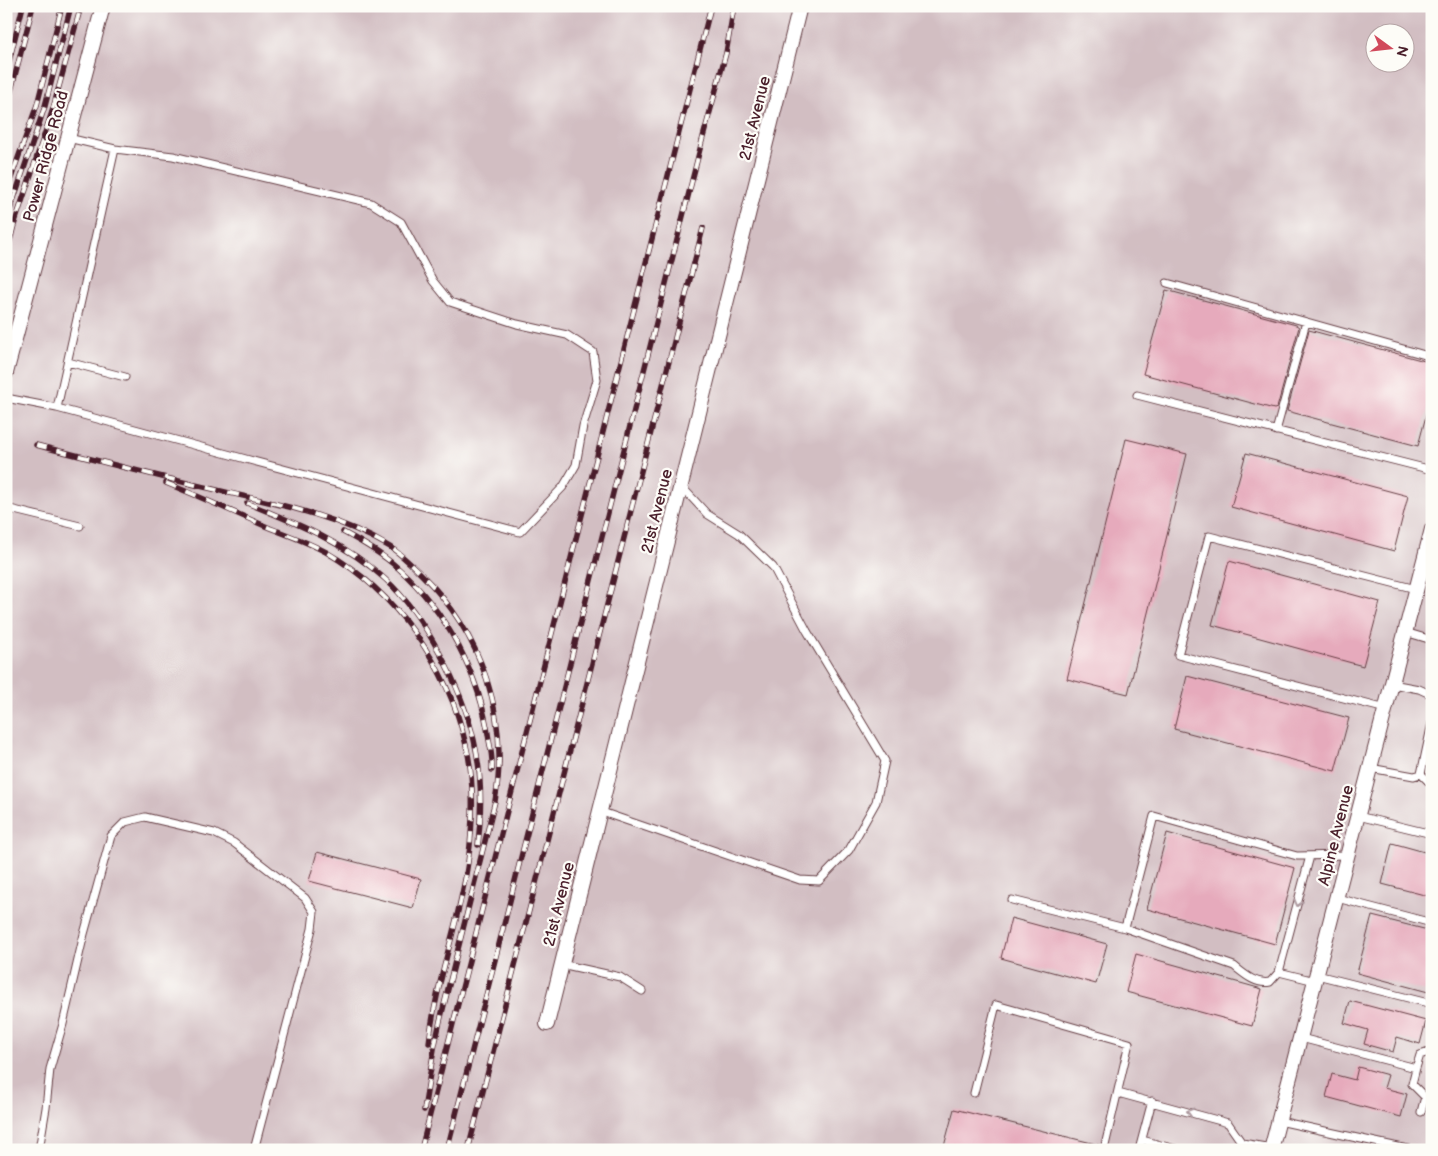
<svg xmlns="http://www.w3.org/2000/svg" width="1438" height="1156" viewBox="0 0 1438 1156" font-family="'Balsamiq Sans',sans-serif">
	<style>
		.industrial { fill: #d2bec2; fill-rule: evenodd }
		.building { fill: #e6aabc }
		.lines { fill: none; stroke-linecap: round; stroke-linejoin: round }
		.lane-casing { stroke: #643d43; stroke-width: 9 }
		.street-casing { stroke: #643d43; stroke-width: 16 }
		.lane { stroke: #fff; stroke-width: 7 }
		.street { stroke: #fff; stroke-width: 14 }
		.rail-casing { stroke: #4a1f2b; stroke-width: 5.5 }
		.rail { stroke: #fdfcf7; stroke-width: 4; stroke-dasharray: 11; stroke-linecap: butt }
		.oneway { stroke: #ae9aa0 }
		.labels { text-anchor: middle; stroke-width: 4.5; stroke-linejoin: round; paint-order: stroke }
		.street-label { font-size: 16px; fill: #4a1f2b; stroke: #fdfcf7 }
	</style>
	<rect width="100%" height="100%" fill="#fdfcf7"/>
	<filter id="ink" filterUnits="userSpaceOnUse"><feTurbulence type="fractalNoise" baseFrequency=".02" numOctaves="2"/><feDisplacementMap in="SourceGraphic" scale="10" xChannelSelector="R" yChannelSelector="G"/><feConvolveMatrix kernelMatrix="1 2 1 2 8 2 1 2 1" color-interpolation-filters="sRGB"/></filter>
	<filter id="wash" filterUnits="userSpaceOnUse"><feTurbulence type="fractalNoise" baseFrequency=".0096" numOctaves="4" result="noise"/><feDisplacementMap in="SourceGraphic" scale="20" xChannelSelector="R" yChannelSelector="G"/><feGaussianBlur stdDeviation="1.12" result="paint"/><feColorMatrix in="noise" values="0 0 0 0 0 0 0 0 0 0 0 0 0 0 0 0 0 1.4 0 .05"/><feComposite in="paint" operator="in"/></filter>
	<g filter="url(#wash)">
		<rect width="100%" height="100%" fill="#f5e4cd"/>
		<path class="industrial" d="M6,6H1432V1150H6ZM1376,32H1406V62H1376Z"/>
		<g id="blocks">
			<path class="building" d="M1166,290L1296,325L1299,327L1277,408L1274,409L1143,374Z
				M1309,330L1432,363V393L1418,446L1287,411Z
				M1126,439L1187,454L1128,694L1067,679Z
				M1246,453L1408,496L1394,551L1231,507Z
				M1229,561L1380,602L1363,666L1212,625Z
				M1187,676L1349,718L1335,771L1174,729Z
				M1167,833L1295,868L1275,944L1147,909Z
				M1392,843L1432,854V897L1382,884Z
				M317,852L421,879L413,908L309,881Z
				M1372,916L1432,931V993L1357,973Z
				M1011,918L1107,944L1096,984L1001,958Z
				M1136,954L1262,989L1252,1026L1126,992Z
				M1350,1001L1426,1021L1420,1044L1397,1037L1393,1052L1364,1044L1368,1030L1344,1023Z
				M1358,1067L1388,1075L1384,1088L1407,1094L1401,1117L1326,1097L1332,1074L1355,1080Z
				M954,1109L1100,1145L1099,1150H943Z"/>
		</g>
	</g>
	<g filter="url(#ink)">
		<use href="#blocks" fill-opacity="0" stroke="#643d43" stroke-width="1"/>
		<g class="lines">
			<g class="lane-casing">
				<path id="lane" d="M1167,283L1432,357
					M68,362L125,377
					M1137,395L1432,470
					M6,398L57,408L115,149L68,138
					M57,408L242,458L520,532L563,487L576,465L583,426L597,380L593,352L567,335L517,324L450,302L433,281L401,222L371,203L173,156L115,149
					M1276,431L1306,322
					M6,508L80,526
					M1405,632L1432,640
					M1392,684L1419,689L1432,695
					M1386,709L1178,655L1209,536L1416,589
					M1370,768L1414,776L1421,774L1432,723
					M1421,774L1432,785
					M599,811L800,880L819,881L849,850L876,802L885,761L807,631L773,567L739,534L707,514L681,486
					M1358,816L1432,834
					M1337,898L1432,923
					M1012,900L1125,928L1234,966C1244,974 1256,985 1270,982L1279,972L1315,981
					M1125,928L1154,816L1297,856L1347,855
					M561,964L620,977L642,991
					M1279,972L1310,856
					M1317,975L1432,1004
					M1301,1038L1416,1068L1412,1084L1425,1097L1421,1112
					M1416,1068L1420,1055L1432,1051
					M974,1093L996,1005L1129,1043L1104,1150
					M1118,1093L1228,1123L1242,1143L1272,1148
					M1279,1121L1412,1150
					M1142,1140L1179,1150
					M39,1150L46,1108L50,1069L63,1024L84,934L111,836L125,822L145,817L214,833L234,843L305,898L314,912L312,929L254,1150
					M1139,1150L1152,1101
					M1234,1150L1242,1143"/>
			</g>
			<g class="street-casing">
				<path id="street" d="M6,373L103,6
					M547,1024L800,6
					M1271,1150L1432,529"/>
			</g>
			<use href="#lane" class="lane"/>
			<use href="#street" class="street"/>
			<g class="rail-casing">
				<path id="rail" d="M6,73L23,6
					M6,110L33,6
					M6,192L37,105L62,6
					M6,222L45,106L71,6
					M6,256L14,225L52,112L81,6
					M36,445C92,459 148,474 204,487C267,502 334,513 390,547C401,554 412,565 421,574C482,633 510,718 495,801L440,1021L434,1049L424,1110
					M166,483C201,497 235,513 270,528C288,535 308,542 326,552C396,592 448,666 466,745C475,781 473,825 468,862C459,923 436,981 429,1043
					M247,503C296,523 346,543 385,579C425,615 462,688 474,740C482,774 482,810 478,845
					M343,532C362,542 381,553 398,568C447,612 480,675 489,740C491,750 493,760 492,770
					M421,1150L711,6
					M447,1150L702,141L726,53L734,6
					M468,1150L703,228"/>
			</g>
			<use href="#rail" class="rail"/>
		</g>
		<defs><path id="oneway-chevron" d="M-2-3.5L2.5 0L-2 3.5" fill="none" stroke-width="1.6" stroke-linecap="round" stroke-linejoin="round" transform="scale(1.25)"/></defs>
		<g class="oneway">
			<use href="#oneway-chevron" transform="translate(1298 903) rotate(105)"/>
			<use href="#oneway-chevron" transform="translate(1190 1112) rotate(-164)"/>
		</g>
	</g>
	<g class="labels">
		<g class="street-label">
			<text transform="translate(754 118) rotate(-76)" y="6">21st Avenue</text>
			<text transform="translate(45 156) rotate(-75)" y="6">Power Ridge Road</text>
			<text transform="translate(656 511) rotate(-76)" y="6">21st Avenue</text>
			<text transform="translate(1335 835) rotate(-76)" y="6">Alpine Avenue</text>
			<text transform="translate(558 904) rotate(-76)" y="6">21st Avenue</text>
		</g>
	</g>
	<rect width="1438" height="1156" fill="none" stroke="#fdfcf7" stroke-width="25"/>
	<g transform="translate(1390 48) rotate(105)"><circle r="24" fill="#fdfcf7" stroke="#b5a4a5"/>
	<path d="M0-4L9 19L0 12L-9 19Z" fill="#d1495b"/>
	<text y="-8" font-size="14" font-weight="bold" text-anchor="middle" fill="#4a1f2b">N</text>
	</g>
</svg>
